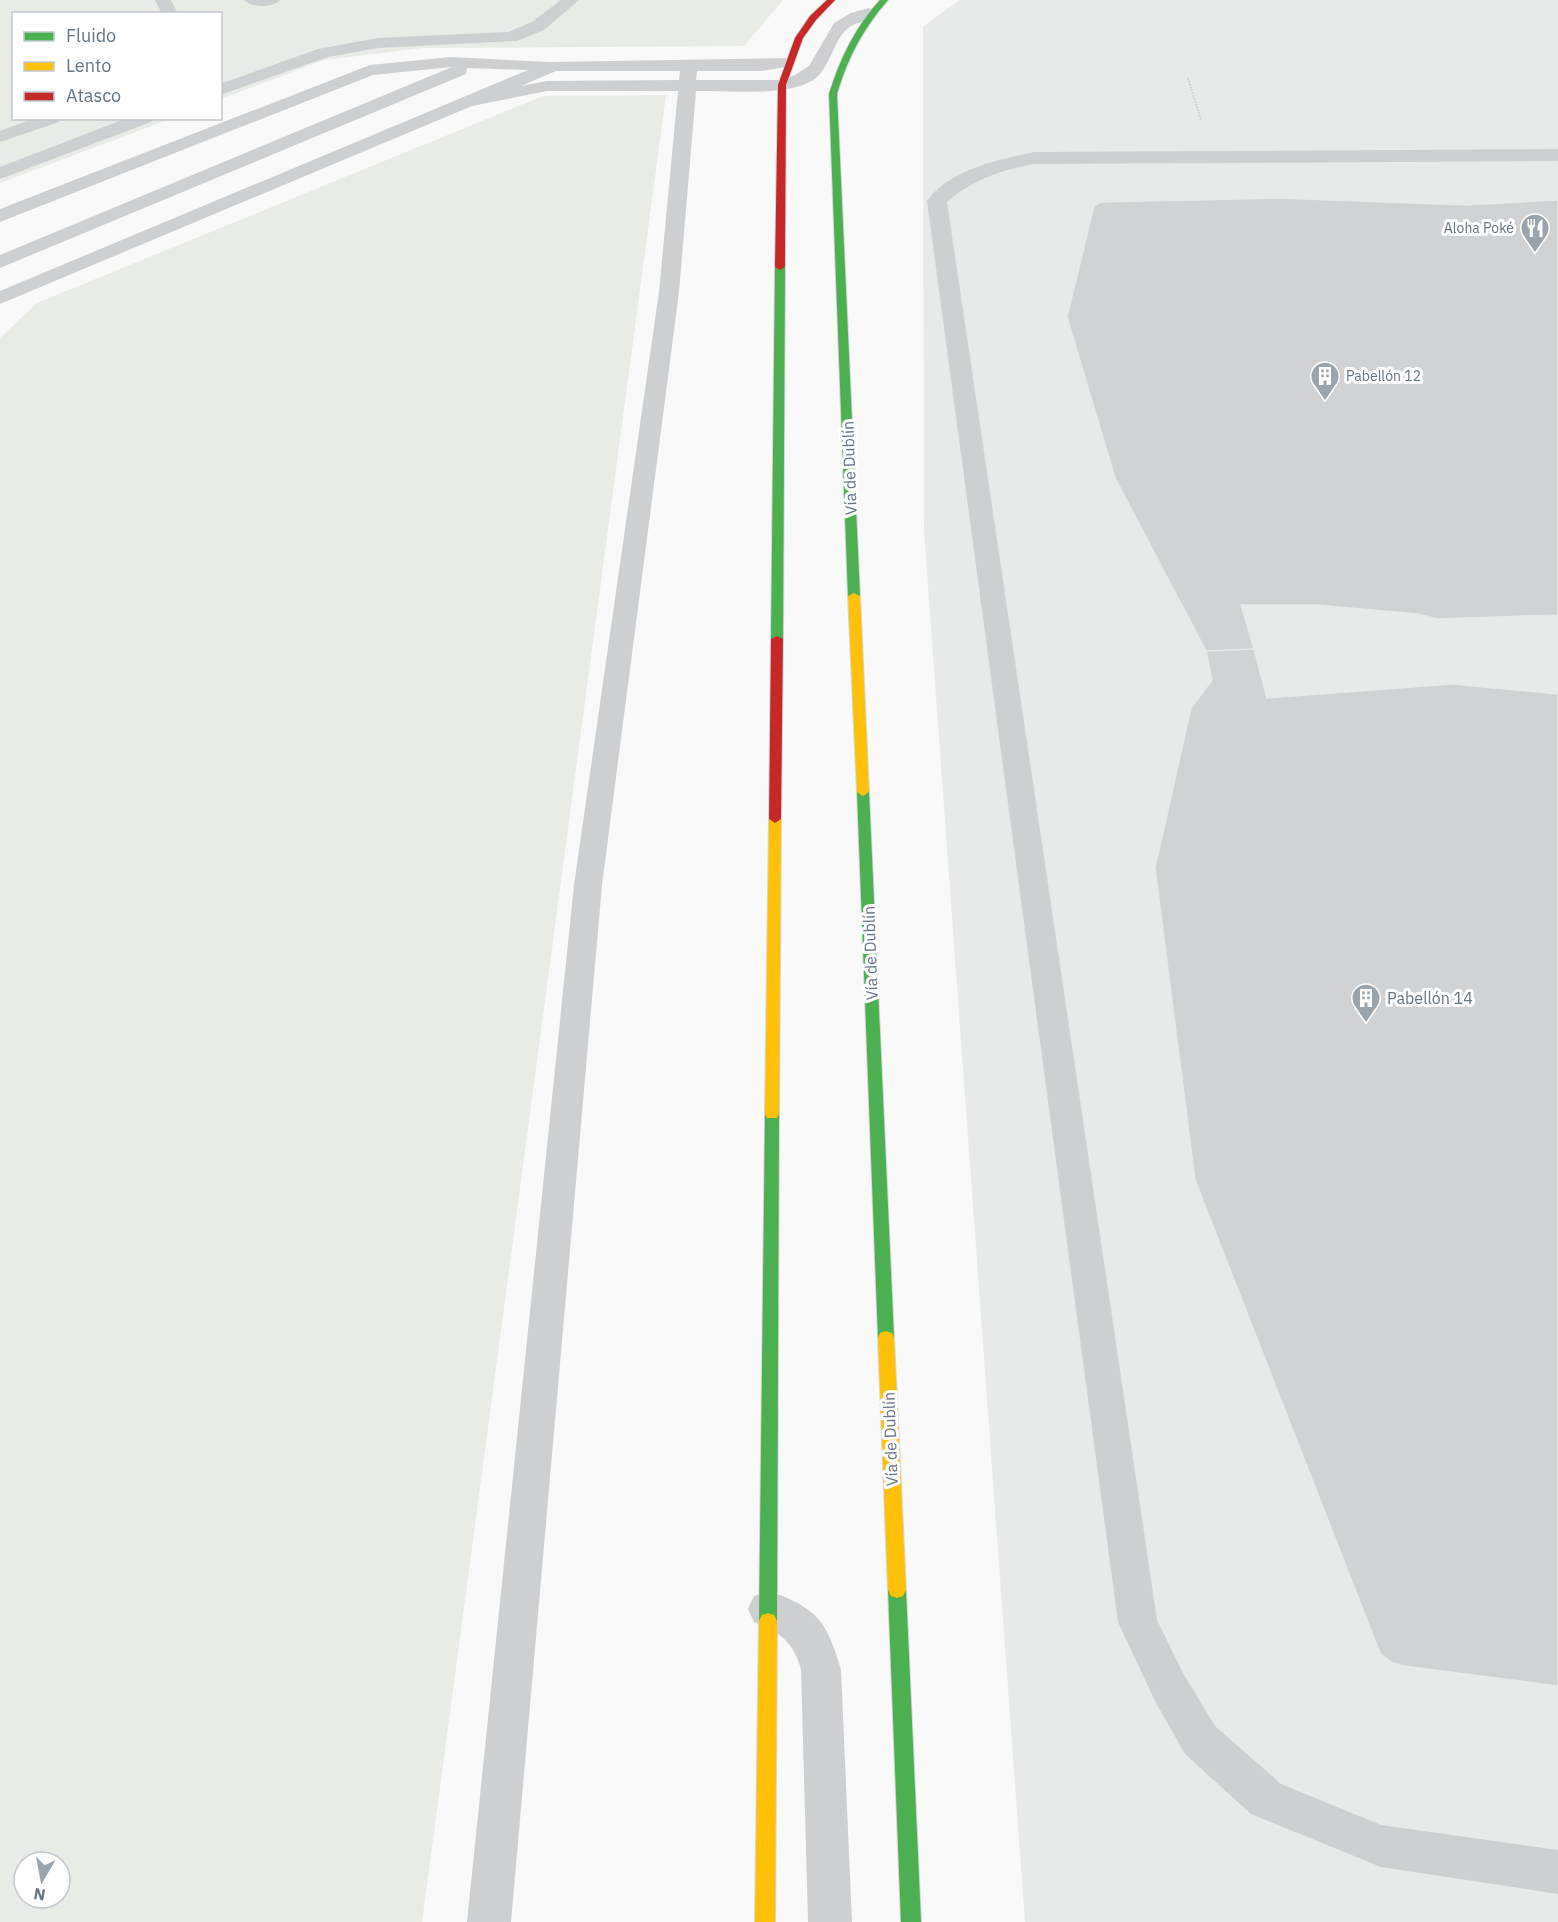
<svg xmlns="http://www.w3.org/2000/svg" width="1558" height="1922" viewBox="0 0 1558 1922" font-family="'IBM Plex Sans',sans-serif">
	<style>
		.built { fill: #e8e9e9 }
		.green { fill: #e8ebe6; fill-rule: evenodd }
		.building { fill: #d0d2d3; stroke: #e8e8e8; stroke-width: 1.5 }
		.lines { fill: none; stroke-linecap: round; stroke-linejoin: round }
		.fast-casing { stroke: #d5d6d7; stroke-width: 2 }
		.slow-casing { stroke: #d5d6d7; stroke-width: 2 }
		.jam-casing { stroke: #d5d6d7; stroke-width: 2 }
		.path { stroke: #cbcccd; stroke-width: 2; stroke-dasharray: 1.5 1.5; stroke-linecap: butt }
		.lane { fill: #cecfd0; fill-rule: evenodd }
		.fast { fill: #4caf50; fill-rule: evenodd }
		.slow { fill: #ffc107; fill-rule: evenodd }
		.jam { fill: #c62828; fill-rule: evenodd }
		.labels { text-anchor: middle; stroke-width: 6; stroke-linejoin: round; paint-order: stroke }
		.far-poi-label { font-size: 14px; fill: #657683; stroke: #fff; text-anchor: end }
		.street-label { font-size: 16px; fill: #657683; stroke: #fff }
		.poi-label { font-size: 16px; fill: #657683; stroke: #fff; text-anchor: start }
	</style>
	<rect width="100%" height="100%" fill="#f9f9f9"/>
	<path class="built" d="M959,0H1558V1922H1025L924,531L923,27Z"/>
	<path class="green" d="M0,0H783L744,46L423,48L324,60L221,99L220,14H14V118L170,119L0,183Z
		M666,95L422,1922H0V338L37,303L543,96ZM24,1862H60V1898H24Z"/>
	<path class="building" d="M1278,198L1466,205L1558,200V615L1437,619L1418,614L1316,605H1241L1254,649L1206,651L1115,478L1067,317L1094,206L1101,202Z
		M1254,649L1267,698L1452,684L1558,694V1686L1403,1666L1391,1662L1380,1653L1195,1180L1155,868L1191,708L1212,680L1206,651Z"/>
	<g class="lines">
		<g class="fast-casing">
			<path id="fast" d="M880,0H888C863,29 848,57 837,94L860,596L854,599L848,596L829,94C840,59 855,27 880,0Z
				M780,264L785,267L783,639L777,642L771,639L775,267Z
				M863,788L869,792L894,1338L892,1343L886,1345L880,1343L878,1338L857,792Z
				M772,1108L777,1110L779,1114L777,1621L774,1627L768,1629L762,1627L759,1621L765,1114L767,1110Z
				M897,1582L903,1584L906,1590L921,1922H901L888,1590L891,1584Z"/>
		</g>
		<g class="slow-casing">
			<path id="slow" d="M854,593L860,596L869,792L863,796L857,792L848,596Z
				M775,815L781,819L779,1114L777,1118H767L765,1114L769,819Z
				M886,1331L892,1333L894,1338L906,1590L903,1596L897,1598L891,1596L888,1590L878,1338L880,1333Z
				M768,1613L774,1615L777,1621L775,1922H755L759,1621L762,1615Z"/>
		</g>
		<g class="jam-casing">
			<path id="jam" d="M827,0H835L816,20L803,38L786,85L785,267L780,270L775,267L778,85L795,38L810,16Z
				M777,636L783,639L781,819L775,823L769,819L771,639Z"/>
		</g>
		<path class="path" d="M1188,78L1201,120"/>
		<path class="lane" d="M155,0H171L178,14H162Z
			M244,0H280C272,8 252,8 244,0Z
			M561,0H579L544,30L517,41L378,48L328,57L220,95V84L318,49L378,38L508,32L532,22Z
			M869,8L877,13C870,22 855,21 846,30C834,42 831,61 820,74C799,99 727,90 696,91L679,292L602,885L511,1922H467L574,885L659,292L678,91H547L472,106L0,304V291L528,70L467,68L466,74L0,268V255L452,67L373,75L0,222V209L370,65L451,57L550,62L792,58L795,62L792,66L762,71H697L696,80H781L795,75L809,66L834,23L851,13ZM556,71H680L679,80L547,81L521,86Z
			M35,118H62L59,122L0,142V131Z
			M127,118H154L151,122L0,179V167Z
			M1558,149V161L1034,164C1001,170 972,180 947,202L1157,1620L1183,1673L1215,1726L1281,1784L1381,1825L1558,1850V1894L1381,1867L1251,1814L1185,1754L1155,1701L1118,1622L927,201C950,169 999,160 1034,152Z
			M768,1590C817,1609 826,1619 841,1669L852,1922H808L801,1669C792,1640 781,1634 754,1622L748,1609L754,1596Z"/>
		<use href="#fast" class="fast"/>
		<use href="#slow" class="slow"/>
		<use href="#jam" class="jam"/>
	</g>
	<defs>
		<g id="restaurant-pin" transform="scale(1.5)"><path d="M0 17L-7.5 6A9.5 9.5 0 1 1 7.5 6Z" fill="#99a4ac" stroke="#fff"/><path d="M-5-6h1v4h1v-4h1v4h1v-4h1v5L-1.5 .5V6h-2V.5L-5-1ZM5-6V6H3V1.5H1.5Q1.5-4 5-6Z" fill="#fff"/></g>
		<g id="building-pin" transform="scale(1.5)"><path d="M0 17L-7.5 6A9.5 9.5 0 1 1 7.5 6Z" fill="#99a4ac" stroke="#fff"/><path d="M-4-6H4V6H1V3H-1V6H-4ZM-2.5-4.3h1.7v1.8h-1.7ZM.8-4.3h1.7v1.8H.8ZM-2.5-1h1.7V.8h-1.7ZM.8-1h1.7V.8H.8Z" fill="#fff"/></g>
	</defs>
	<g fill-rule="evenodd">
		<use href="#restaurant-pin" x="1535" y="228"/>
		<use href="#building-pin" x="1325" y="376"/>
		<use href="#building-pin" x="1366" y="998"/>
	</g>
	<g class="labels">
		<g class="far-poi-label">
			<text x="1514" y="233">Aloha Poké</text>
			<text x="1346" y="381" text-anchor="start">Pabellón 12</text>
		</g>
		<g class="street-label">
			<text transform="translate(849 468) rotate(-92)" y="6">Vía de Dublín</text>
			<text transform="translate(870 953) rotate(-92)" y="6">Vía de Dublín</text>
			<text transform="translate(890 1439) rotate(-92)" y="6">Vía de Dublín</text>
		</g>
		<g class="poi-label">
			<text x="1387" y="1004">Pabellón 14</text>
		</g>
	</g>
	<rect x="12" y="12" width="210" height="108" fill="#ffffff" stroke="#c1c8cd" stroke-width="1.5"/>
	<rect x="24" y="32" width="30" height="9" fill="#4caf50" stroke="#c1c8cd" stroke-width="1.5"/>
	<text x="66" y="42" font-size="18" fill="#657683">Fluido</text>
	<rect x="24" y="62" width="30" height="9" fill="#ffc107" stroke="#c1c8cd" stroke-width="1.5"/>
	<text x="66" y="72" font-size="18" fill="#657683">Lento</text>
	<rect x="24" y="92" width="30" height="9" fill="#c62828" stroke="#c1c8cd" stroke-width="1.5"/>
	<text x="66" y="102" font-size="18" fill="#657683">Atasco</text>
	<g transform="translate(42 1880) rotate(190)"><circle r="28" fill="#ffffff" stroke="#c1c8cd" stroke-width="1.5"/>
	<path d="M0-4.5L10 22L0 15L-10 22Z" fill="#99a4ac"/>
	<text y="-9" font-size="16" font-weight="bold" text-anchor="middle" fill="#657683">N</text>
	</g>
</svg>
